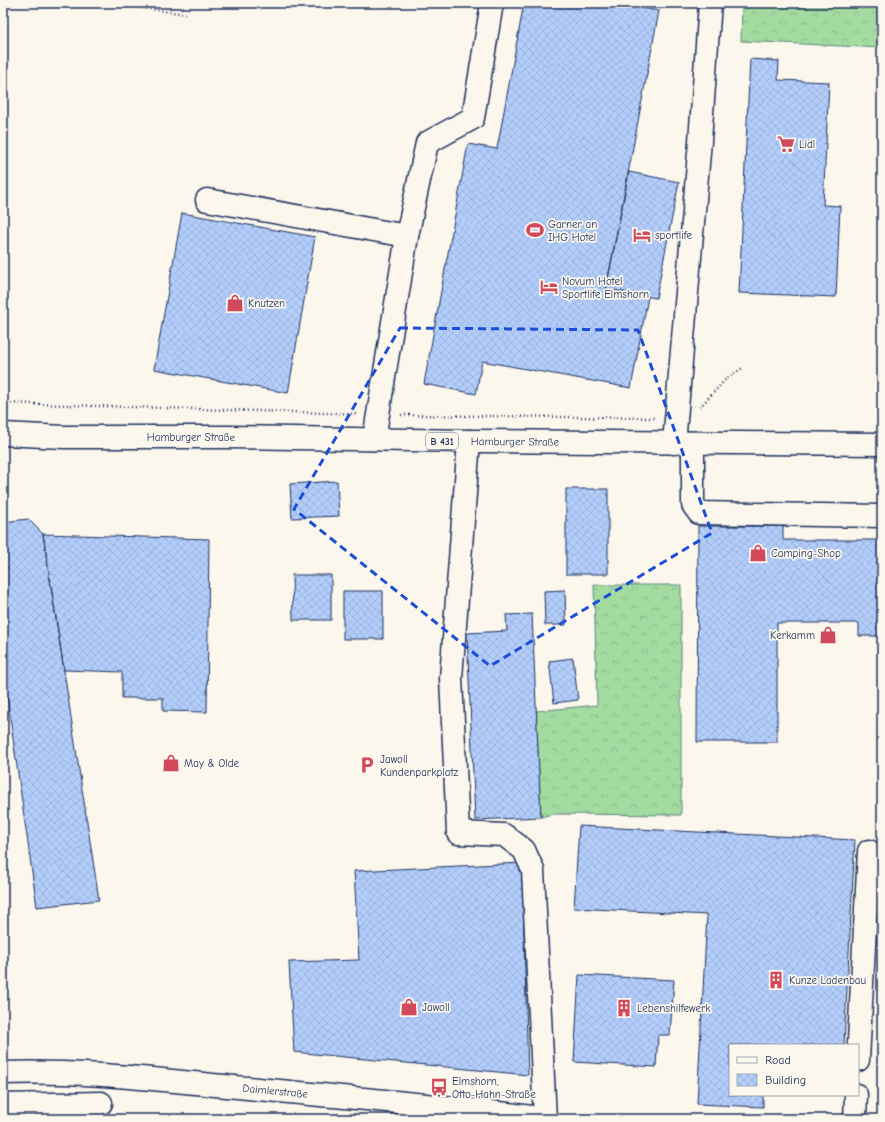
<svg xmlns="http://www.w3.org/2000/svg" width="885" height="1122" viewBox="0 0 885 1122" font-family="'Comic Neue',sans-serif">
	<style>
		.forest { fill: url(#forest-crowns); stroke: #5f857f }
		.building { fill: url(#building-cross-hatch); stroke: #1b2f5e }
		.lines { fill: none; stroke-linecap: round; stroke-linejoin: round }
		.minor-casing { stroke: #1b2f5e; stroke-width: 25 }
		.major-casing { stroke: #1b2f5e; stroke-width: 25 }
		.path { stroke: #1b2f5e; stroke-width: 2.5; stroke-dasharray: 1 3; stroke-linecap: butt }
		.minor { stroke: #fbf7ec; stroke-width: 22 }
		.major { stroke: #fbf7ec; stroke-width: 22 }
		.marked { fill: none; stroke: #1d4ed8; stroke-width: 3; stroke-dasharray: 8 5; stroke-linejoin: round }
		.labels { text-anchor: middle; stroke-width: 3.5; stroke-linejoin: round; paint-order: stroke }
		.shield { fill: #fbf7ec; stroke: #5e6b89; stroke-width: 1 }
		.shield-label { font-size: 10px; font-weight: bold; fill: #1b2f5e }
		.poi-label { font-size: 11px; fill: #1b2f5e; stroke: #fbf7ec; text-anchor: start }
		.street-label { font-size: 11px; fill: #1b2f5e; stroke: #fbf7ec }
	</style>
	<defs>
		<pattern id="forest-crowns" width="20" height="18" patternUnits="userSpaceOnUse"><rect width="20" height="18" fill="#a3dba0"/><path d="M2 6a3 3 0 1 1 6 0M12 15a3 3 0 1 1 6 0" fill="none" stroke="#8cbc8c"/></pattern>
		<pattern id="building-cross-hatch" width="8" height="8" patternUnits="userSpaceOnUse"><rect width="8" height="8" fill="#b4cefc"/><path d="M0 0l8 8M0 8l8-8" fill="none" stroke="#9ab1da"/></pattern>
	</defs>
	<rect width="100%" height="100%" fill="#fbf7ec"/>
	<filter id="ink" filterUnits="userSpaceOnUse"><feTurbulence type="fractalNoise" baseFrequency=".025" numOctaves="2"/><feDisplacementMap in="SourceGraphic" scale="8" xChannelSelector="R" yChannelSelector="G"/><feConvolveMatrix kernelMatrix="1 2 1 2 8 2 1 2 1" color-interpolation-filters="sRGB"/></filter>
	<g filter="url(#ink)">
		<path class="forest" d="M742,3H876L882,5V48L741,41Z
			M594,585H681V815L552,814L541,817L536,711L597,705Z"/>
		<path class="building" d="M524,3H618L659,11L606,289L648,297L631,388L482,361L476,394L424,384L468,144L497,149Z
			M750,59L779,61L778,80L829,82L823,205L840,206L836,297L739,293Z
			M629,172L679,182L656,298L606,289Z
			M182,213L315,237L288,393L154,369Z
			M337,481L339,516L292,518L290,484Z
			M566,489H608V574H566Z
			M28,519L43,534L99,900L37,907L3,668V522Z
			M698,526H783V540H882V636H859V623H777V742H697Z
			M43,534L209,539L207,712L163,711V698H122V672L64,670Z
			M292,575H331V620H293Z
			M565,590L566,625H545L544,591Z
			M343,591H383V639H343Z
			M532,614L541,817L475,820L467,633L507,631L506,615Z
			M573,658L578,700L554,703L549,661Z
			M579,826L855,840L844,1045H730V1095H763V1107L697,1104L707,915L574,908Z
			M522,863L528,1075L294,1052L289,962L359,960L354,871Z
			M579,975L674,980L670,1035H658L656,1067L574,1062Z
			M91,1113V1119H27V1118Z"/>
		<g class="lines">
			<g class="minor-casing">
				<g id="minor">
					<path d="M207,200L407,236"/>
					<path d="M374,439L407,236L427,143L473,118L492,3"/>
					<path d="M469,441L451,678L458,833L504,835L524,850L533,870L545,1119"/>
					<path d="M674,443L700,141L710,3"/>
					<path d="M693,443V505L699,513L882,516"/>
					<path d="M858,1060L869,851"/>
					<path id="s1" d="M3,1073C85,1070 166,1081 248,1088C348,1098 447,1105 547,1119"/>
					<path d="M3,1105L101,1103"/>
					<path d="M855,1119L856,1095"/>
				</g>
			</g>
			<g class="major-casing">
				<g id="major">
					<path id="s2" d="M3,434L64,437H227L469,441L882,444"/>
				</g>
			</g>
			<path class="path" d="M106,3L186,14
				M3,403L356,414
				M700,407L726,379L744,367
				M401,415L654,418"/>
			<use href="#minor" class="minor"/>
			<use href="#major" class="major"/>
		</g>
	</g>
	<path class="marked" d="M400,328L638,330L712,533L490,666L294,509Z"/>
	<defs>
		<g id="supermarket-bare" transform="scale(1.38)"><path d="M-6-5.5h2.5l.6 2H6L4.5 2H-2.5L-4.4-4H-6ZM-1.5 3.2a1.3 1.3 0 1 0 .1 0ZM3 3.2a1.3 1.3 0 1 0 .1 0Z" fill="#d1495b" stroke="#fbf7ec" stroke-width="2.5" paint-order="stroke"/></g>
		<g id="stadium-bare" transform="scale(1.38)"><path d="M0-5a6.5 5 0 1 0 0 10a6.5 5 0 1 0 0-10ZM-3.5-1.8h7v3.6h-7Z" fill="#d1495b" stroke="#fbf7ec" stroke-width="2.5" paint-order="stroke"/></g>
		<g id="hotel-bare" transform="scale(1.38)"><path d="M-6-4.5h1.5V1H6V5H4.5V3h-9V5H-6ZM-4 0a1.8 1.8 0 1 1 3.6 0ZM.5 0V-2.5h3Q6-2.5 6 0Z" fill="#d1495b" stroke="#fbf7ec" stroke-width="2.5" paint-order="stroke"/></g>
		<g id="shop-bare" transform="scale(1.38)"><path d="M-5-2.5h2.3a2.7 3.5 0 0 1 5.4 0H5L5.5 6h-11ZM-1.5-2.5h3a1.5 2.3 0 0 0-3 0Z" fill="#d1495b" stroke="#fbf7ec" stroke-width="2.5" paint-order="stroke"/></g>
		<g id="parking-bare" transform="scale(1.38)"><path d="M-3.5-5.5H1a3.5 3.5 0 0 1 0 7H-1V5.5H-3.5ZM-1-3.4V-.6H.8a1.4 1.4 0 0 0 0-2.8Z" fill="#d1495b" stroke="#fbf7ec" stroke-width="2.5" paint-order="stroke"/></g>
		<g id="building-bare" transform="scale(1.38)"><path d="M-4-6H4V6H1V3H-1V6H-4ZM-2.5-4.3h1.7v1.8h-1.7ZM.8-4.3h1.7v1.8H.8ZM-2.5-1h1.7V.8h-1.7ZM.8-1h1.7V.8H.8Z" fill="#d1495b" stroke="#fbf7ec" stroke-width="2.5" paint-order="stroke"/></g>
		<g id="bus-bare" transform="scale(1.38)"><path d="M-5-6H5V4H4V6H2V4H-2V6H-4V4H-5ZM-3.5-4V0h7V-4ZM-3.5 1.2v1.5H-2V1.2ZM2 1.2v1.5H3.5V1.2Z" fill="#d1495b" stroke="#fbf7ec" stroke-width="2.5" paint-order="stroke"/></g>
	</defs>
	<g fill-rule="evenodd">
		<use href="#supermarket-bare" x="786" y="144"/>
		<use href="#stadium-bare" x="535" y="230"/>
		<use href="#hotel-bare" x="642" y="235"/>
		<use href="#hotel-bare" x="549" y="287"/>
		<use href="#shop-bare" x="235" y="303"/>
		<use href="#shop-bare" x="758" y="553"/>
		<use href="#shop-bare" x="828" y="635"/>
		<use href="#shop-bare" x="171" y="763"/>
		<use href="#parking-bare" x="367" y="765"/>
		<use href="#building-bare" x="776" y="980"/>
		<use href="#shop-bare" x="409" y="1007"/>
		<use href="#building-bare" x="624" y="1008"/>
		<use href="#bus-bare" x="439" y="1087"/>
	</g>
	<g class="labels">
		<rect class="shield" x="426" y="433" width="32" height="16" rx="3"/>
		<g class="shield-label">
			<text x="442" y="445">B 431</text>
		</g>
		<g class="poi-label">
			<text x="799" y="148">Lidl</text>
			<text x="548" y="228">Garner an<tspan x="548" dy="13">IHG Hotel</tspan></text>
			<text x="655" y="239">sportlife</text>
			<text x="562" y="285">Novum Hotel<tspan x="562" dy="13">Sportlife Elmshorn</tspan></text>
			<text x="248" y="307">Knutzen</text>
			<text x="771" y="557">Camping-Shop</text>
			<text x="815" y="639" text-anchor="end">Kerkamm</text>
			<text x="380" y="763">Jawoll<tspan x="380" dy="13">Kundenparkplatz</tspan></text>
			<text x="184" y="767">May &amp; Olde</text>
			<text x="789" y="984">Kunze Ladenbau</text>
			<text x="422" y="1011">Jawoll</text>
			<text x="637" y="1012">Lebenshilfewerk</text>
			<text x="452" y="1085">Elmshorn,<tspan x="452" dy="13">Otto-Hahn-Straße</tspan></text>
		</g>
		<g class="street-label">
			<text dy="4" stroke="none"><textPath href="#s2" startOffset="188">Hamburger Straße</textPath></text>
			<text dy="4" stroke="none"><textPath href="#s2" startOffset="512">Hamburger Straße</textPath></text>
			<text dy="4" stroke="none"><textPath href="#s1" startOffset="273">Daimlerstraße</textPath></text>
		</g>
	</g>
	<rect width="885" height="1122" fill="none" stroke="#fbf7ec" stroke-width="16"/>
	<rect x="8" y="8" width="869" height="1106" fill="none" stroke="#1b2f5e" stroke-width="1.5" filter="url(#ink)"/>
	<rect x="729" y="1044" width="130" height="52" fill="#fbf7ec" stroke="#a1a7b3"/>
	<rect x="737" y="1057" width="20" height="6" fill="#fbf7ec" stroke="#a1a7b3"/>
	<text x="765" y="1064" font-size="12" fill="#1b2f5e">Road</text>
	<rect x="737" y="1074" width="20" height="12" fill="url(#building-cross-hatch)" stroke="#a1a7b3"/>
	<text x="765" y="1084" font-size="12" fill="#1b2f5e">Building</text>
</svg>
